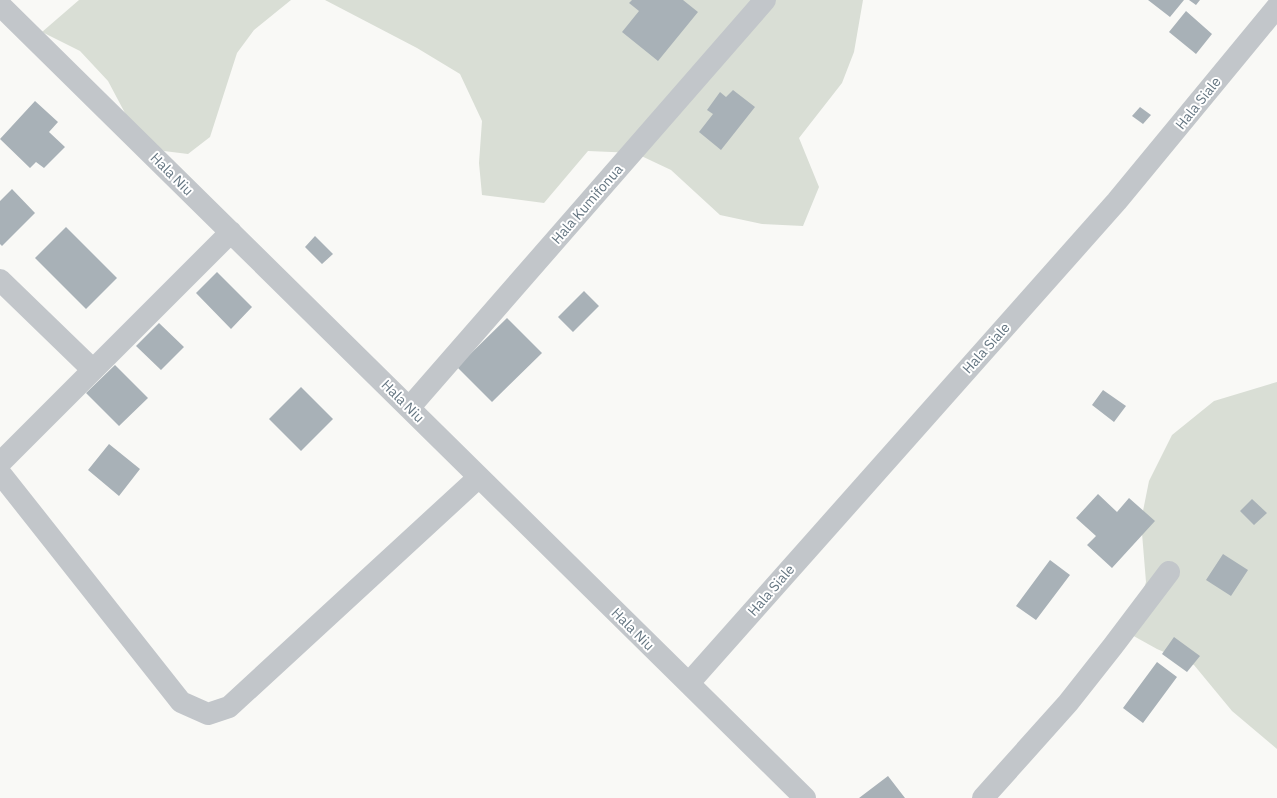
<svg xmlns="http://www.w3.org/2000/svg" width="1277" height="798" viewBox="0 0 1277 798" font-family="'IBM Plex Sans',sans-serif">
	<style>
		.green { fill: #d9ded5 }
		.building { fill: #a8b1b7 }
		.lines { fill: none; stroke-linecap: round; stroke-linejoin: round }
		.minor { stroke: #c2c6ca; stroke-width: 22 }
		.labels { text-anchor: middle; stroke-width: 4; stroke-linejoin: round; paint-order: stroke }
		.street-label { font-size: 14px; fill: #647581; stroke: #fff }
	</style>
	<rect width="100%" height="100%" fill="#f9f9f6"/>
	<path class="green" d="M79,0H291L254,30L237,53L210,137L188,154L164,151L134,130L108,81L80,51L42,32Z
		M325,0H863L854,52L842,83L799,138L819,187L803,226L762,224L720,215L671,170L635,153L588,151L544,203L482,195L479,163L482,121L460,74L417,48Z
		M1277,382V749L1232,711L1194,665L1157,649L1130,634L1146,582L1141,521L1149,481L1172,435L1214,401Z"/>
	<path class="building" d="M632,0H683L698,12L658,61L622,32L639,11L629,3Z
		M1148,0H1184L1170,17Z
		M1189,0H1200L1196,5Z
		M1186,11L1212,34L1196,54L1169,32Z
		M733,90L755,107L721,150L699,132L713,114L707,110L720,92L726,97Z
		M35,101L58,122L49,132L65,147L44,168L36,162L30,168L0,139Z
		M1140,107L1151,115L1143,124L1132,116Z
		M12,189L35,213L2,246L0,244V201Z
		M66,227L117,278L86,309L35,258Z
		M315,236L333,254L322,264L305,247Z
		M217,272L252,307L231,329L196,293Z
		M584,291L599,306L573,332L558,317Z
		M507,318L542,353L492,402L457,367Z
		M159,323L184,347L161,370L136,346Z
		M115,365L148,398L119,426L86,393Z
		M301,387L333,419L301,451L269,419Z
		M1103,390L1126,406L1114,422L1092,405Z
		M109,444L140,469L119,496L88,470Z
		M1098,494L1117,512L1129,498L1155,521L1112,568L1087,545L1096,536L1076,518Z
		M1252,499L1267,513L1254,525L1240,511Z
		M1223,554L1248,570L1231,596L1206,580Z
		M1050,560L1070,575L1036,620L1016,606Z
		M1174,637L1200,656L1187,672L1162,654Z
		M1157,662L1177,677L1143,723L1123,708Z
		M888,776L905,798H859Z"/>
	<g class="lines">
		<path class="minor" d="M0,5L805,798
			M0,280L93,370
			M409,408L765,0
			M0,463L231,232
			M0,473L181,702L208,714L229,707L479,477
			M689,683L1117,201L1277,7
			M983,798L1068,703L1113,646L1169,572"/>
	</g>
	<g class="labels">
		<g class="street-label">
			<text transform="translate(1198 103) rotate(-51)" y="5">Hala Siale</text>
			<text transform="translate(172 174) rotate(45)" y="5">Hala Niu</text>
			<text transform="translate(587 204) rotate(-49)" y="5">Hala Kumifonua</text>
			<text transform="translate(986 348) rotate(-48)" y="5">Hala Siale</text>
			<text transform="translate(403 401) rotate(45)" y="5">Hala Niu</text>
			<text transform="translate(771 590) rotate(-49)" y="5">Hala Siale</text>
			<text transform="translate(633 629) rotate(45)" y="5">Hala Niu</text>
		</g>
	</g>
</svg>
